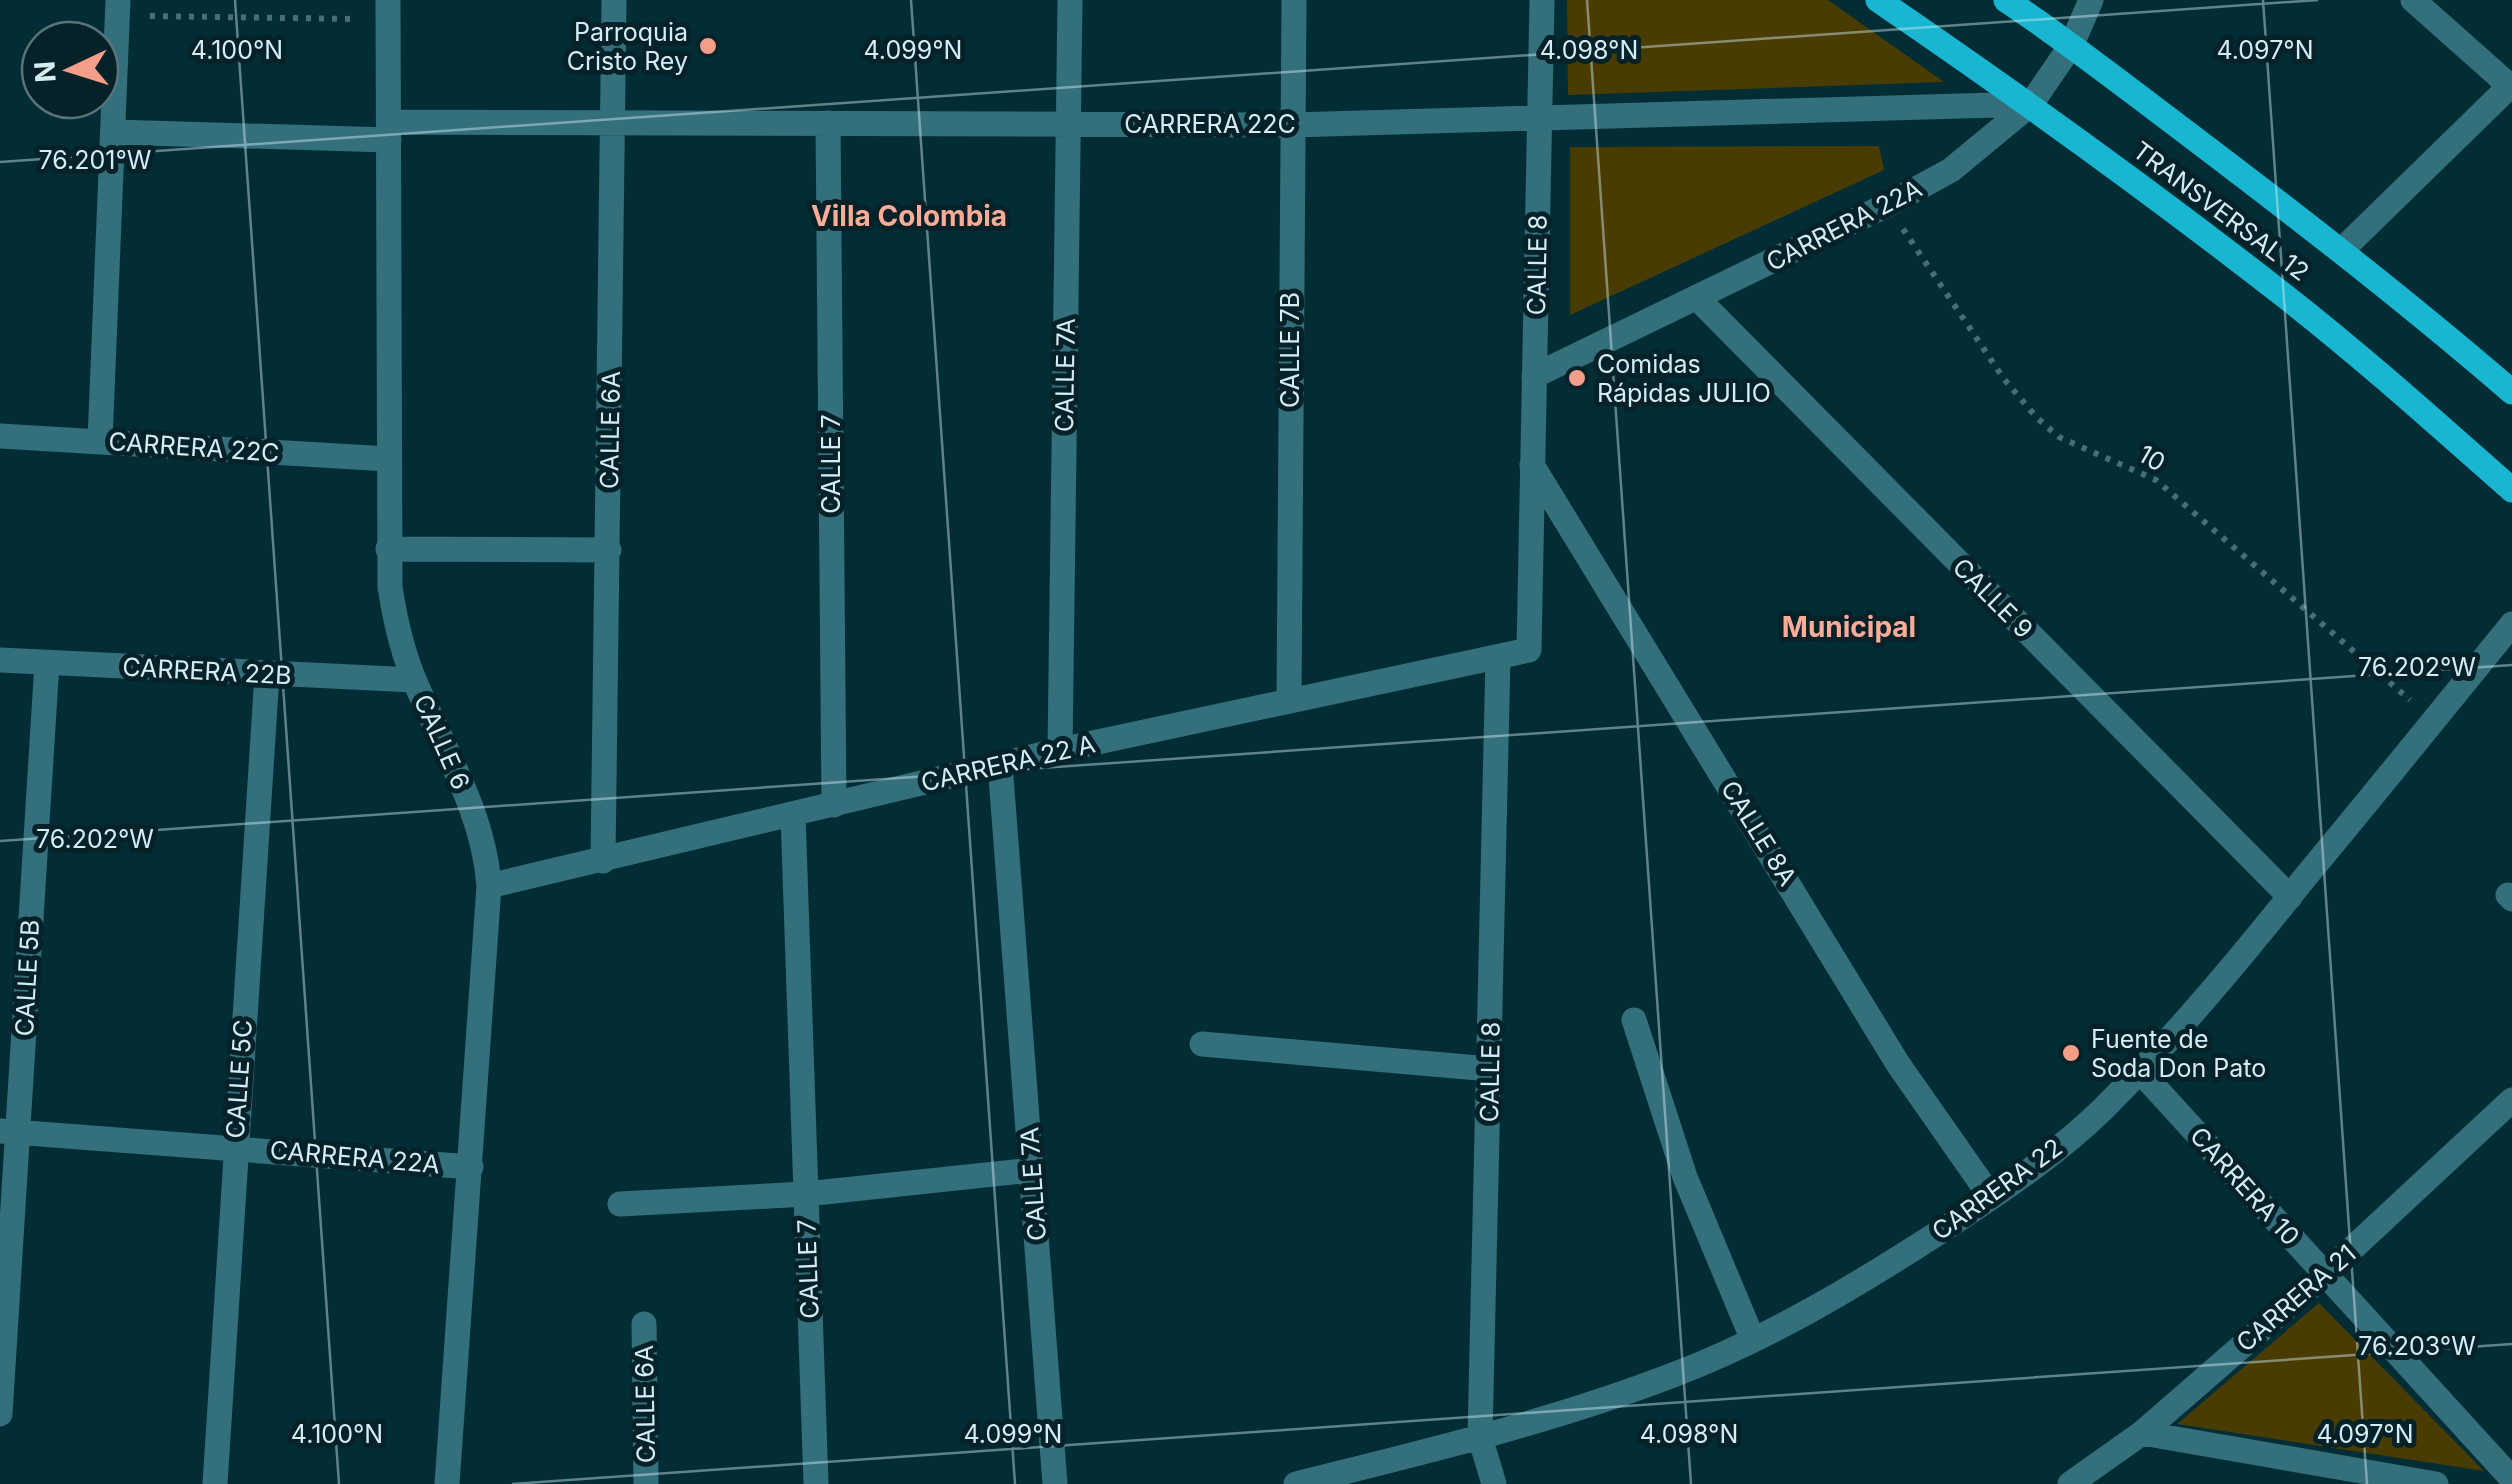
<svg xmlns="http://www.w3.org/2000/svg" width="2512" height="1484" viewBox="0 0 2512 1484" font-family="Inter,sans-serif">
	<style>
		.green { fill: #493c03 }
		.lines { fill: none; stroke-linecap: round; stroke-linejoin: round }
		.path { stroke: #486d75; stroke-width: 6; stroke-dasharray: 5 8; stroke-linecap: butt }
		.minor { stroke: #346f7c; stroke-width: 25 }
		.major { stroke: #19b6d2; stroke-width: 25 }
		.ticks { fill: none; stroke: #d3edf3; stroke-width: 2.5; stroke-opacity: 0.45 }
		.poi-dot { fill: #f49e89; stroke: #062228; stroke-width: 4 }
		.labels { text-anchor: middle; stroke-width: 10; stroke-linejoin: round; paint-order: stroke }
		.poi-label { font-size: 25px; fill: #d3edf3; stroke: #062228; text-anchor: start }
		.street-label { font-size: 25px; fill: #d3edf3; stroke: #062228 }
		.neighbourhood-label { font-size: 28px; font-weight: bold; fill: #fdac98; stroke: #062228 }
		.ticks-label { font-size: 25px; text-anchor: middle; fill: #d3edf3; stroke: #062228; stroke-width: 10; stroke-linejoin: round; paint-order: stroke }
	</style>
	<rect width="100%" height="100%" fill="#022d35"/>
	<path class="green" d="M1567,0H1828L1944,82L1568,95Z
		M1879,146L1884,170L1570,315V147Z
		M2319,1303L2484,1471L2177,1424Z"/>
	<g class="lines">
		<path class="path" d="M150,16L357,19
			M1903,229L2004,379L2037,418L2059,437L2156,480L2410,700"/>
		<path class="minor" d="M388,0L390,587C395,620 402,652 416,684C444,750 484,813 489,886L447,1484
			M2413,0L2512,88
			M390,122L1291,125L2031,104
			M828,123L834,805
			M114,132L389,140
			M2342,250L2510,86
			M1697,298L2290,897
			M1534,376L1887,205L1951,170L2031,104L2072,44L2091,0
			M0,436L388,459
			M100,441L118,0
			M1532,465L1898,1064L1991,1197
			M388,549L609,550
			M0,660L414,680
			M1289,701L1294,0
			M1060,750L1070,0
			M1000,764L1055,1484
			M793,815L816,1484
			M603,861L614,0
			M489,886L1060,750L1529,650L1542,0
			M2508,895L2512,899
			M1634,1020L1685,1177L1753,1340
			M1202,1044L1490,1069
			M2139,1070L2512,1479
			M0,1131L471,1167
			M620,1204L806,1194L1032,1170
			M644,1324L646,1484
			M0,1414L47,663
			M2142,1433L2436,1484
			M215,1484L267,675
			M1296,1484C1423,1452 1551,1422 1673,1375C1768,1339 1854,1287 1938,1233C1996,1195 2055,1156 2104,1108C2177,1035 2243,955 2307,875C2376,792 2444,708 2512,624
			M1494,1484L1480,1437L1498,658
			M2070,1484L2142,1433L2325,1274L2512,1100"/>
		<path class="major" d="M1878,0C2017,95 2153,193 2286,297C2364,358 2437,424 2512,490
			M2006,0C2057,34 2105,71 2154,108C2276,200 2396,292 2512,392"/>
	</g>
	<path class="ticks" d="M235,0L339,1484M911,0L1015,1484M1587,0L1691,1484M2263,0L2367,1484M0,162L2318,0M0,841L2512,665M512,1484L2512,1344"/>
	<g class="poi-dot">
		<circle cx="708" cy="46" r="10"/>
		<circle cx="1577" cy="378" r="10"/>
		<circle cx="2071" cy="1053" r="10"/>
	</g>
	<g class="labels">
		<g class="poi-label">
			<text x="688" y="41" text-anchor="end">Parroquia<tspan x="688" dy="29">Cristo Rey</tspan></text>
			<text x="1597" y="373">Comidas<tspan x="1597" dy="29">Rápidas JULIO</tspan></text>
			<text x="2091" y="1048">Fuente de<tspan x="2091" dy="29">Soda Don Pato</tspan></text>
		</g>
		<g class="street-label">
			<text x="1210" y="133">CARRERA 22C</text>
			<text transform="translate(2221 211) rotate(37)" y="9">TRANSVERSAL 12</text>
			<text transform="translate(1844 225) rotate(-27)" y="9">CARRERA 22A</text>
			<text transform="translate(1537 265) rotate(-89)" y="9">CALLE 8</text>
			<text transform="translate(1290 350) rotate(-90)" y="9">CALLE 7B</text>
			<text transform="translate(1065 375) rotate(-89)" y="9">CALLE 7A</text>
			<text transform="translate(610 430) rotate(-89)" y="9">CALLE 6A</text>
			<text transform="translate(194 447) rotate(4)" y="9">CARRERA 22C</text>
			<text transform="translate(2152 458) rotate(30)" y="9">10</text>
			<text transform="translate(831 464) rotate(-90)" y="9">CALLE 7</text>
			<text transform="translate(1993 598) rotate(45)" y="9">CALLE 9</text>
			<text transform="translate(207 671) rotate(3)" y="9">CARRERA 22B</text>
			<text transform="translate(442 742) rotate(66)" y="9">CALLE 6</text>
			<text transform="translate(1008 763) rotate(-13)" y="9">CARRERA 22 A</text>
			<text transform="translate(1759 833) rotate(58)" y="9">CALLE 8A</text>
			<text transform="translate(27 978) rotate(-87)" y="9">CALLE 5B</text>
			<text transform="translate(1490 1072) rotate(-89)" y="9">CALLE 8</text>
			<text transform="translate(239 1079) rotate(-86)" y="9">CALLE 5C</text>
			<text transform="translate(355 1157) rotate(5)" y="9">CARRERA 22A</text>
			<text transform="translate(1033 1184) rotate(-94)" y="9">CALLE 7A</text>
			<text transform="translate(2245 1186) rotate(48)" y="9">CARRERA 10</text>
			<text transform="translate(1997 1189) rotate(-36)" y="9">CARRERA 22</text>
			<text transform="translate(808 1269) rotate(-92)" y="9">CALLE 7</text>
			<text transform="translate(2296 1298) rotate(-41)" y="9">CARRERA 21</text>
			<text transform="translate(645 1404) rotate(-91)" y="9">CALLE 6A</text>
		</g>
		<g class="neighbourhood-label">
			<text x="909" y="226">Villa Colombia</text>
			<text x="1849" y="637">Municipal</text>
		</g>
	</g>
	<g class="ticks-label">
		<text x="237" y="59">4.100°N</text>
		<text x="913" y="59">4.099°N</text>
		<text x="1589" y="59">4.098°N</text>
		<text x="2265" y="59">4.097°N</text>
		<text x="95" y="169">76.201°W</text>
		<text x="2417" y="676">76.202°W</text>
		<text x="95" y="848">76.202°W</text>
		<text x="2417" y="1355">76.203°W</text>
		<text x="337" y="1443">4.100°N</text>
		<text x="1013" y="1443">4.099°N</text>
		<text x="1689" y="1443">4.098°N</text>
		<text x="2365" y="1443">4.097°N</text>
	</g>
	<g transform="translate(70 70) rotate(266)"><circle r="48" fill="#062228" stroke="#587379" stroke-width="2.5"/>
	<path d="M0-8L18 38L0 25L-18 38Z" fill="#f49e89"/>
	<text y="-15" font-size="28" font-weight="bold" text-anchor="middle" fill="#d3edf3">N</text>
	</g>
</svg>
